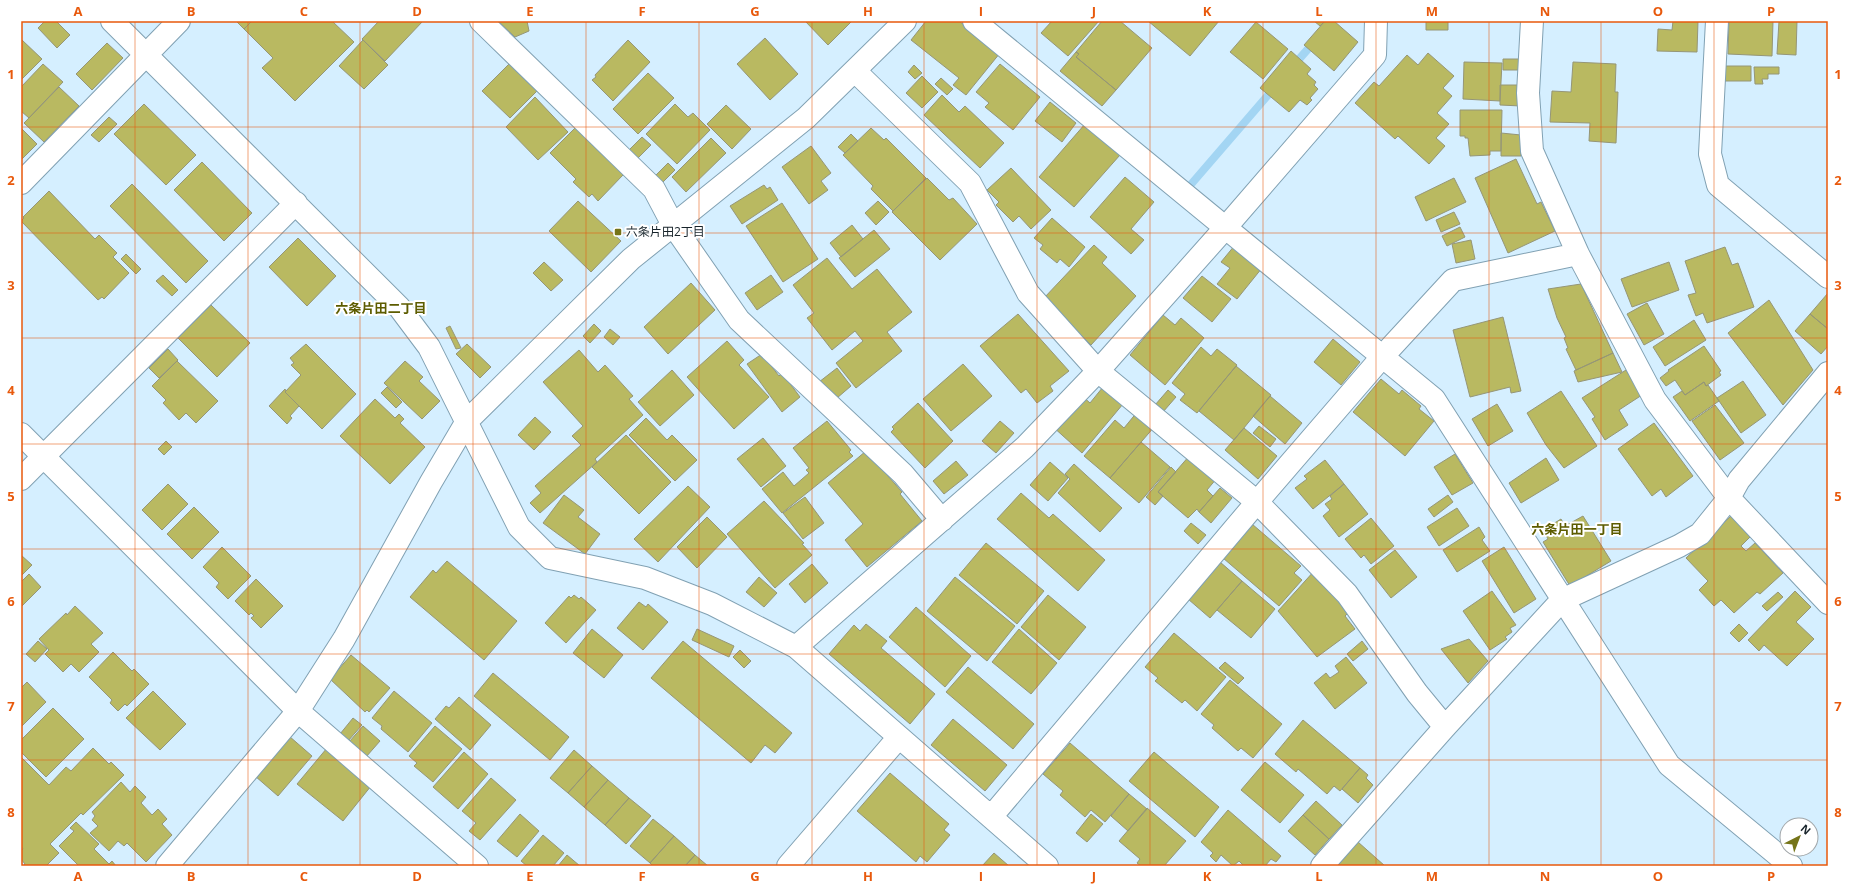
<svg xmlns="http://www.w3.org/2000/svg" width="1849" height="887" viewBox="0 0 1849 887" font-family="'Open Sans','Noto Sans JP',sans-serif">
	<style>
		.lines { fill: none; stroke-linecap: round; stroke-linejoin: round }
		.stream { stroke: #a3d5f3; stroke-width: 8 }
		.building { fill: #b9b961; stroke: #959677 }
		.minor-casing { stroke: #81a1b3; stroke-width: 24 }
		.minor { stroke: #fff; stroke-width: 22 }
		.grid { fill: none; stroke: #e8590c; stroke-width: 1; stroke-opacity: 0.55 }
		.poi-dot { fill: #757419; stroke: #fff; stroke-width: 1.5 }
		.labels { text-anchor: middle; stroke-width: 4; stroke-linejoin: round; paint-order: stroke }
		.poi-label { font-size: 12px; fill: #17232a; stroke: #fff; text-anchor: start }
		.neighbourhood-label { font-size: 13px; font-weight: bold; fill: #5d5c00; stroke: #fff }
		.neatline { fill: none; stroke: #e8590c; stroke-width: 1.5 }
		.grid-label { font-size: 13px; text-anchor: middle; font-weight: bold; fill: #e8590c }
	</style>
	<rect width="100%" height="100%" fill="#d5efff"/>
	<g class="lines">
		<path class="stream" d="M1293,66L1315,41
			M1187,189L1275,87"/>
	</g>
	<path class="building" d="M45,21H56L70,35L57,48L38,28Z
		M236,21H252L244,29Z
		M252,21H332L354,42L295,101L262,68L273,58L244,29Z
		M379,21H423L385,61L362,39Z
		M498,21H527L529,31L515,37Z
		M805,21H852L828,45Z
		M926,21H959L1000,53L966,95L953,85L959,78L911,40Z
		M1052,21H1099L1068,56L1041,33Z
		M1102,21H1120L1152,48L1116,90L1076,57L1079,54L1076,52Z
		M1148,21H1219L1190,56Z
		M1314,21H1325L1320,26Z
		M1325,21H1334L1358,42L1334,71L1304,45Z
		M1426,21H1448V30H1426Z
		M1673,21H1698L1697,52L1657,51L1658,29L1672,30Z
		M1729,21H1773L1772,56L1728,54Z
		M1779,21H1797L1796,55L1777,54Z
		M1256,22L1288,49L1263,79L1230,52Z
		M765,38L798,74L770,100L737,64Z
		M22,40L42,59L21,80V41Z
		M363,40L388,65L364,89L339,66Z
		M628,40L650,62L613,101L592,80L596,77L595,75Z
		M107,43L123,58L92,90L76,74Z
		M1291,51L1311,69L1307,74L1316,82L1314,85L1318,89L1310,98L1312,100L1307,105L1300,100L1289,112L1260,88Z
		M1076,52L1079,54L1076,57L1116,90L1102,106L1060,71Z
		M1428,53L1454,76L1443,88L1452,96L1437,113L1449,124L1436,138L1445,146L1429,164L1398,136L1395,139L1355,103L1374,82L1379,86L1407,55L1418,65Z
		M1503,59H1522V70H1503Z
		M1464,62L1502,63L1500,101L1463,99Z
		M1573,62L1616,64L1615,92H1618L1616,143L1589,141L1590,123L1550,122L1552,91L1571,92Z
		M43,64L63,82L29,118L21,111V87Z
		M509,64L512,67L515,64L524,74L522,77L537,91L510,118L482,91Z
		M1000,64L1040,97L1013,130L985,107L989,103L976,92Z
		M914,65L922,73L915,79L908,72Z
		M1725,66H1751V81H1725Z
		M1754,67H1779V74H1768V79H1762L1763,84H1755Z
		M648,73L674,98L638,134L613,109Z
		M922,76L938,92L922,108L906,93Z
		M941,78L953,89L947,95L935,84Z
		M1500,85H1522L1521,106L1500,105Z
		M59,87L79,106L44,142L24,123Z
		M942,95L959,112L965,106L1004,143L980,168L924,115Z
		M535,97L568,132L538,160L506,127Z
		M1050,102L1076,123L1062,142L1035,121Z
		M144,104L196,155L166,185L114,134Z
		M675,104L688,117L693,113L710,130L677,164L646,134Z
		M726,105L751,129L732,149L707,124Z
		M1460,110H1502L1501,151H1490V155L1470,156L1468,138H1465V136H1460Z
		M109,117L117,124L99,142L91,135Z
		M1085,124L1120,155L1074,207L1039,177Z
		M576,127L623,175L598,201L592,194L589,197L573,182L576,179L550,153Z
		M21,128L37,144L21,160Z
		M871,128L884,140L886,138L926,178L893,211L871,189L873,186L843,155Z
		M1501,133L1521,135V156H1501Z
		M851,134L858,141L845,153L838,147Z
		M642,137L651,145L637,159L629,150Z
		M711,138L726,153L686,192L672,177Z
		M811,146L831,173L821,181L828,190L809,204L782,167Z
		M1516,159L1537,204L1541,202L1555,231L1508,253L1475,178Z
		M202,162L252,213L224,241L174,190Z
		M668,163L675,170L662,183L655,176Z
		M1011,168L1051,210L1031,229L1019,216L1013,222L996,205L999,202L987,190Z
		M1125,177L1154,202L1131,229L1144,240L1131,254L1090,217Z
		M927,178L949,200L953,198L977,224L940,260L892,212Z
		M1454,178L1466,202L1426,221L1415,197Z
		M132,184L208,261L186,283L110,206Z
		M764,185L767,189L770,187L778,200L742,224L730,206Z
		M49,191L95,239L99,235L117,253L113,257L129,273L104,299L102,297L98,300L21,221L24,218L23,217Z
		M578,201L621,241L591,272L549,231Z
		M878,201L889,212L876,225L865,213Z
		M782,203L818,259L783,282L746,226Z
		M1454,212L1460,224L1441,232L1436,220Z
		M1052,218L1085,247L1069,267L1060,259L1057,263L1040,249L1043,245L1034,238Z
		M852,225L863,239L841,257L830,243Z
		M1460,227L1465,237L1447,246L1442,236Z
		M874,230L890,249L855,277L839,258Z
		M298,238L336,276L307,306L269,267Z
		M1471,240L1475,259L1456,263L1452,244Z
		M1094,245L1107,257L1102,263L1136,296L1091,345L1044,298Z
		M1235,245L1262,268L1237,299L1217,284L1230,268L1221,262Z
		M1725,247L1732,265L1738,263L1754,307L1707,323L1703,313L1696,316L1688,295L1696,293L1685,261Z
		M126,254L141,269L136,274L121,259Z
		M827,258L852,289L877,269L912,312L887,332L902,351L856,388L836,363L863,341L855,331L832,350L807,318L814,313L793,285Z
		M544,262L563,280L551,291L533,273Z
		M1669,262L1679,290L1632,307L1621,279Z
		M163,275L178,290L172,296L156,281Z
		M771,275L783,292L757,310L745,293Z
		M1202,276L1231,299L1212,322L1183,298Z
		M691,283L715,310L668,354L644,327Z
		M1581,284L1613,353L1576,370L1566,349L1568,348L1564,338L1566,337L1557,318L1548,289Z
		M1828,293V329L1810,314Z
		M1769,300L1813,370L1783,405L1728,333Z
		M1647,303L1664,334L1644,345L1627,314Z
		M211,305L250,343L217,377L178,338Z
		M1018,314L1069,371L1050,386L1053,391L1037,403L1026,389L1021,393L980,346Z
		M1810,314L1828,329V346L1821,354L1795,331Z
		M1163,315L1175,325L1181,318L1204,338L1165,385L1130,355Z
		M1503,317L1521,391L1511,393L1510,387L1470,397L1453,330Z
		M1694,320L1706,340L1665,366L1653,347Z
		M594,324L601,331L590,343L583,336Z
		M450,326L461,348L456,349L446,328Z
		M610,329L620,337L613,345L604,337Z
		M1333,339L1360,362L1341,385L1314,362Z
		M727,341L744,360L739,365L769,397L734,429L687,377Z
		M306,344L356,394L322,429L285,392L301,375L291,365L294,363L290,358Z
		M467,344L491,367L480,378L456,354Z
		M1704,346L1721,371L1719,372L1721,375L1706,386L1704,382L1685,395L1675,380L1666,386L1660,378L1669,371L1668,370Z
		M1201,347L1211,356L1217,349L1237,365L1197,413L1180,400L1185,394L1172,383Z
		M168,349L178,360L159,378L149,368Z
		M579,350L598,372L605,365L633,396L629,399L643,415L595,459L597,462L540,513L530,503L541,493L535,486L581,445L572,436L583,426L543,382Z
		M1613,353L1622,372L1578,382L1574,371Z
		M762,354L779,376L782,373L800,397L782,412L747,364Z
		M177,361L218,401L196,423L186,413L179,420L163,403L166,400L152,386Z
		M405,361L423,377L419,381L440,401L422,419L384,383Z
		M963,364L992,396L951,431L923,399Z
		M1236,366L1271,395L1234,440L1199,411Z
		M837,368L851,386L837,398L819,382Z
		M672,370L694,395L660,426L638,402Z
		M1626,370L1642,395L1619,410L1628,425L1605,440L1592,419L1595,417L1582,398Z
		M1381,379L1399,394L1402,390L1421,406L1419,409L1434,421L1405,456L1353,412Z
		M1743,381L1766,415L1741,433L1717,398Z
		M1704,382L1706,386L1708,385L1719,401L1690,421L1673,397L1682,391L1685,395Z
		M387,387L402,402L396,408L381,393Z
		M1103,387L1123,404L1082,453L1052,426L1081,395L1090,403Z
		M285,389L286,391L285,392L299,406L290,416L292,418L287,424L269,406Z
		M1168,390L1176,397L1163,412L1155,405Z
		M1561,391L1597,446L1564,468L1546,445L1527,413Z
		M1270,396L1302,423L1285,444L1253,416Z
		M375,399L395,418L399,414L404,419L400,423L425,447L390,484L340,436Z
		M918,403L953,441L925,468L891,432L894,429L892,427Z
		M1497,404L1513,431L1488,446L1472,419Z
		M1715,405L1744,443L1720,460L1692,421Z
		M1138,411L1155,426L1110,478L1084,456L1115,420L1124,428Z
		M535,417L551,432L534,450L518,435Z
		M646,418L667,440L672,435L697,460L675,481L629,435Z
		M827,421L851,450L849,452L853,456L782,513L762,489L783,472L794,486L809,473L806,470L809,468L793,448Z
		M1000,421L1014,433L996,453L982,441Z
		M1654,423L1693,476L1666,497L1661,489L1652,496L1618,449Z
		M1259,426L1276,439L1270,447L1253,433Z
		M1244,428L1277,456L1258,479L1225,450Z
		M626,435L671,482L639,514L592,467Z
		M763,438L786,466L761,487L737,459Z
		M166,441L172,447L164,455L158,449Z
		M1141,442L1170,467L1139,503L1110,478Z
		M866,451L902,492L900,494L922,521L867,567L845,540L863,524L828,483Z
		M1455,454L1473,483L1452,495L1434,467Z
		M1190,455L1217,478L1207,490L1213,496L1199,512L1197,509L1188,518L1158,492Z
		M1546,458L1559,480L1521,503L1509,483Z
		M1325,460L1344,484L1313,509L1295,488L1307,479L1304,476Z
		M956,461L968,475L944,494L933,481Z
		M1050,462L1068,478L1048,501L1030,485Z
		M1074,464L1122,508L1100,532L1058,493L1070,479L1065,474Z
		M1171,467L1176,472L1158,492L1163,496L1155,505L1146,497Z
		M168,484L188,504L162,530L142,510Z
		M1344,484L1368,514L1339,537L1323,516L1330,510L1325,504L1332,499L1330,496Z
		M688,486L710,507L658,562L634,539Z
		M1220,488L1232,498L1211,523L1199,512Z
		M1021,493L1049,518L1053,514L1105,560L1078,591L997,519Z
		M564,495L584,510L578,517L600,534L585,554L543,523Z
		M1448,495L1453,502L1434,517L1428,509Z
		M805,497L824,523L803,539L783,513Z
		M764,501L804,543L802,544L812,555L775,588L727,534Z
		M194,507L219,532L192,559L167,534Z
		M1457,508L1469,526L1439,546L1427,527Z
		M1583,516L1611,561L1570,586L1543,542L1548,539L1543,530L1561,519L1565,526Z
		M1731,516L1750,537L1741,546L1746,551L1755,543L1783,573L1760,594L1757,592L1734,613L1721,600L1714,606L1699,590L1708,581L1686,558Z
		M707,517L727,537L697,568L677,547Z
		M1371,518L1394,546L1371,564L1364,555L1361,558L1345,539Z
		M1191,523L1206,535L1198,544L1184,531Z
		M1252,524L1301,566L1294,573L1302,580L1279,606L1223,558Z
		M1479,527L1485,537L1482,540L1490,551L1457,572L1443,550Z
		M986,543L1044,591L1017,624L959,575Z
		M222,547L251,576L228,599L216,587L219,583L203,567Z
		M1504,547L1536,599L1514,613L1482,561Z
		M1395,550L1417,577L1391,598L1369,570Z
		M21,555L32,565L21,576Z
		M447,561L517,621L484,660L410,597L433,570L436,573Z
		M1220,562L1242,581L1210,618L1188,599Z
		M812,564L828,583L805,603L789,584Z
		M1315,570L1348,613L1345,616L1355,629L1317,657L1278,611Z
		M29,574L41,587L21,607V582Z
		M759,577L777,593L764,607L746,592Z
		M955,577L1015,626L987,661L927,611Z
		M256,579L283,606L261,628L251,618L254,616L251,613L249,615L235,601Z
		M1242,581L1275,609L1251,638L1217,610Z
		M1492,591L1516,625L1510,628L1512,632L1505,637L1507,639L1490,650L1463,611Z
		M1795,591L1811,607L1796,622L1814,639L1787,666L1764,645L1759,651L1748,640Z
		M1778,592L1783,597L1767,611L1762,606Z
		M574,595L579,599L581,597L596,610L566,643L545,623L569,596L571,598Z
		M1048,595L1086,627L1059,660L1021,627Z
		M639,602L646,607L648,604L668,622L643,650L617,628Z
		M75,606L103,633L91,644L99,652L79,672L71,664L63,672L45,654L49,650L39,639L66,613L67,615Z
		M916,607L971,656L945,687L889,637Z
		M866,624L887,641L881,648L935,694L910,724L829,654L854,625L860,631Z
		M1739,624L1748,633L1739,642L1730,633Z
		M592,629L623,655L604,678L573,653Z
		M697,629L734,646L729,657L692,640Z
		M1019,629L1057,663L1031,694L992,662Z
		M1174,633L1226,677L1197,711L1185,700L1182,703L1155,681L1158,678L1145,667Z
		M1469,639L1488,661L1468,683L1441,649Z
		M38,641L47,649L35,662L26,654Z
		M683,641L792,733L775,753L765,745L751,763L651,678Z
		M1362,641L1368,649L1353,661L1347,654Z
		M740,650L751,661L744,668L733,657Z
		M113,652L132,671L134,669L149,684L127,706L125,704L118,711L110,703L112,700L89,677Z
		M351,655L390,688L369,712L367,710L365,712L330,679Z
		M1346,657L1367,683L1335,709L1314,683L1326,673L1330,678L1339,672L1335,666Z
		M1225,662L1244,678L1238,684L1219,668Z
		M968,667L1034,724L1013,749L946,692Z
		M493,673L569,737L550,760L474,696Z
		M1230,680L1282,724L1253,758L1241,748L1238,751L1212,728L1214,725L1201,714Z
		M27,682L46,702L21,727V688Z
		M153,691L186,724L160,750L126,718Z
		M394,691L432,723L408,752L381,729L382,726L372,718Z
		M459,697L491,725L470,750L435,719L446,706L449,708Z
		M53,708L84,739L46,777L21,752V740Z
		M353,718L362,725L348,741L340,734Z
		M953,719L1007,765L985,791L931,745Z
		M1303,720L1360,768L1340,791L1334,786L1327,794L1298,769L1296,772L1275,754Z
		M363,726L380,741L366,757L349,742Z
		M435,726L462,749L433,782L414,766L417,763L409,756Z
		M289,736L312,756L278,796L255,776Z
		M1070,743L1129,794L1105,822L1091,810L1085,817L1060,795L1063,791L1043,774Z
		M93,748L109,764L111,762L124,775L83,815L81,813L50,844L59,853L46,866H23L25,864L21,859V851L23,849L21,846V757L49,785L66,767L71,771Z
		M327,748L371,786L343,821L297,784Z
		M574,750L592,766L568,793L550,778Z
		M464,752L488,774L458,809L433,787Z
		M1154,752L1219,807L1195,837L1129,781Z
		M1265,762L1304,795L1280,823L1241,790Z
		M592,766L608,780L584,807L568,793Z
		M1360,768L1368,775L1366,778L1373,785L1358,803L1342,789Z
		M890,773L949,824L944,830L950,835L927,862L920,856L916,862L857,811Z
		M491,778L516,800L480,840L469,831L476,823L462,811Z
		M608,780L629,798L605,825L584,807Z
		M121,782L130,792L135,786L146,797L141,803L152,815L158,809L167,819L162,824L172,835L146,862L127,843L124,846L118,841L109,851L90,833L98,826L92,820L95,816L92,812Z
		M1129,794L1147,809L1128,831L1111,816Z
		M629,798L651,816L626,844L605,825Z
		M1316,801L1342,825L1329,839L1303,815Z
		M1147,808L1186,841L1164,866H1141L1137,863L1140,859L1119,841Z
		M1228,810L1281,856L1276,862L1271,859L1265,866H1244L1239,861L1233,866L1221,855L1216,862L1210,856L1213,853L1201,842Z
		M520,814L539,831L517,857L497,841Z
		M1091,814L1103,824L1087,842L1076,833Z
		M1303,815L1329,839L1315,855L1288,831Z
		M653,819L674,836L650,863L630,846Z
		M76,822L99,844L94,849L109,864L112,861L116,866H79L59,846L74,831L70,828Z
		M543,835L564,853L553,866H527L521,861Z
		M674,836L695,855L685,866H653L650,863Z
		M1358,842L1385,866H1336Z
		M994,853L1009,866H982Z
		M567,855L580,866H558Z
		M695,855L708,866H685Z"/>
	<g class="lines">
		<g class="minor-casing">
			<path id="minor" d="M112,21L399,307L429,347L519,527L550,558L645,578L712,604L796,647L1047,866
				M481,21L654,189L673,225L739,320L903,474L942,520
				M974,21L1434,399L1669,765L1791,866
				M1532,21L1528,93L1532,151L1578,254L1655,400L1729,498L1828,603
				M1717,21L1710,154L1718,185L1828,277
				M855,71L970,183L1028,293L1098,371L1257,502L1347,594L1417,693L1445,727
				M21,183L179,21
				M21,434L298,711L477,866
				M21,479L296,203
				M796,647L1025,447L1098,371L1226,227L1375,55L1376,21
				M991,817L1257,502L1382,357L1453,280L1578,254
				M167,866L298,711L344,639L431,482L467,421L631,259L806,118L905,21
				M788,866L899,737
				M1322,866L1445,727L1562,600L1679,546L1700,534L1729,498L1739,480L1828,373"/>
		</g>
		<use href="#minor" class="minor"/>
	</g>
	<path class="grid" d="M135,21V866M248,21V866M360,21V866M473,21V866M586,21V866M699,21V866M812,21V866M924,21V866M1037,21V866M1150,21V866M1263,21V866M1376,21V866M1489,21V866M1601,21V866M1714,21V866M21,127H1828M21,233H1828M21,338H1828M21,444H1828M21,549H1828M21,654H1828M21,760H1828"/>
	<rect class="poi-dot" x="614" y="228" width="8" height="8" rx="2"/>
	<g class="labels">
		<g class="poi-label">
			<text x="626" y="236">六条片田2丁目</text>
		</g>
		<g class="neighbourhood-label">
			<text x="381" y="313">六条片田二丁目</text>
			<text x="1577" y="534">六条片田一丁目</text>
		</g>
	</g>
	<rect width="1849" height="887" fill="none" stroke="#ffffff" stroke-width="44"/>
	<g transform="translate(1799 837) rotate(42)"><circle r="19" fill="#ffffff" stroke="#a2a7aa"/>
	<path d="M0-3L7 15L0 10L-7 15Z" fill="#757419"/>
	<text y="-6" font-size="11" font-weight="bold" text-anchor="middle" fill="#17232a">N</text>
	</g>
	<rect x="22" y="22" width="1805" height="843" class="neatline"/>
	<g class="grid-label">
		<text x="78" y="16">A</text>
		<text x="191" y="16">B</text>
		<text x="304" y="16">C</text>
		<text x="417" y="16">D</text>
		<text x="530" y="16">E</text>
		<text x="642" y="16">F</text>
		<text x="755" y="16">G</text>
		<text x="868" y="16">H</text>
		<text x="981" y="16">I</text>
		<text x="1094" y="16">J</text>
		<text x="1207" y="16">K</text>
		<text x="1319" y="16">L</text>
		<text x="1432" y="16">M</text>
		<text x="1545" y="16">N</text>
		<text x="1658" y="16">O</text>
		<text x="1771" y="16">P</text>
		<text x="11" y="79">1</text>
		<text x="1838" y="79">1</text>
		<text x="11" y="185">2</text>
		<text x="1838" y="185">2</text>
		<text x="11" y="290">3</text>
		<text x="1838" y="290">3</text>
		<text x="11" y="395">4</text>
		<text x="1838" y="395">4</text>
		<text x="11" y="501">5</text>
		<text x="1838" y="501">5</text>
		<text x="11" y="606">6</text>
		<text x="1838" y="606">6</text>
		<text x="11" y="711">7</text>
		<text x="1838" y="711">7</text>
		<text x="11" y="817">8</text>
		<text x="1838" y="817">8</text>
		<text x="78" y="881">A</text>
		<text x="191" y="881">B</text>
		<text x="304" y="881">C</text>
		<text x="417" y="881">D</text>
		<text x="530" y="881">E</text>
		<text x="642" y="881">F</text>
		<text x="755" y="881">G</text>
		<text x="868" y="881">H</text>
		<text x="981" y="881">I</text>
		<text x="1094" y="881">J</text>
		<text x="1207" y="881">K</text>
		<text x="1319" y="881">L</text>
		<text x="1432" y="881">M</text>
		<text x="1545" y="881">N</text>
		<text x="1658" y="881">O</text>
		<text x="1771" y="881">P</text>
	</g>
</svg>
